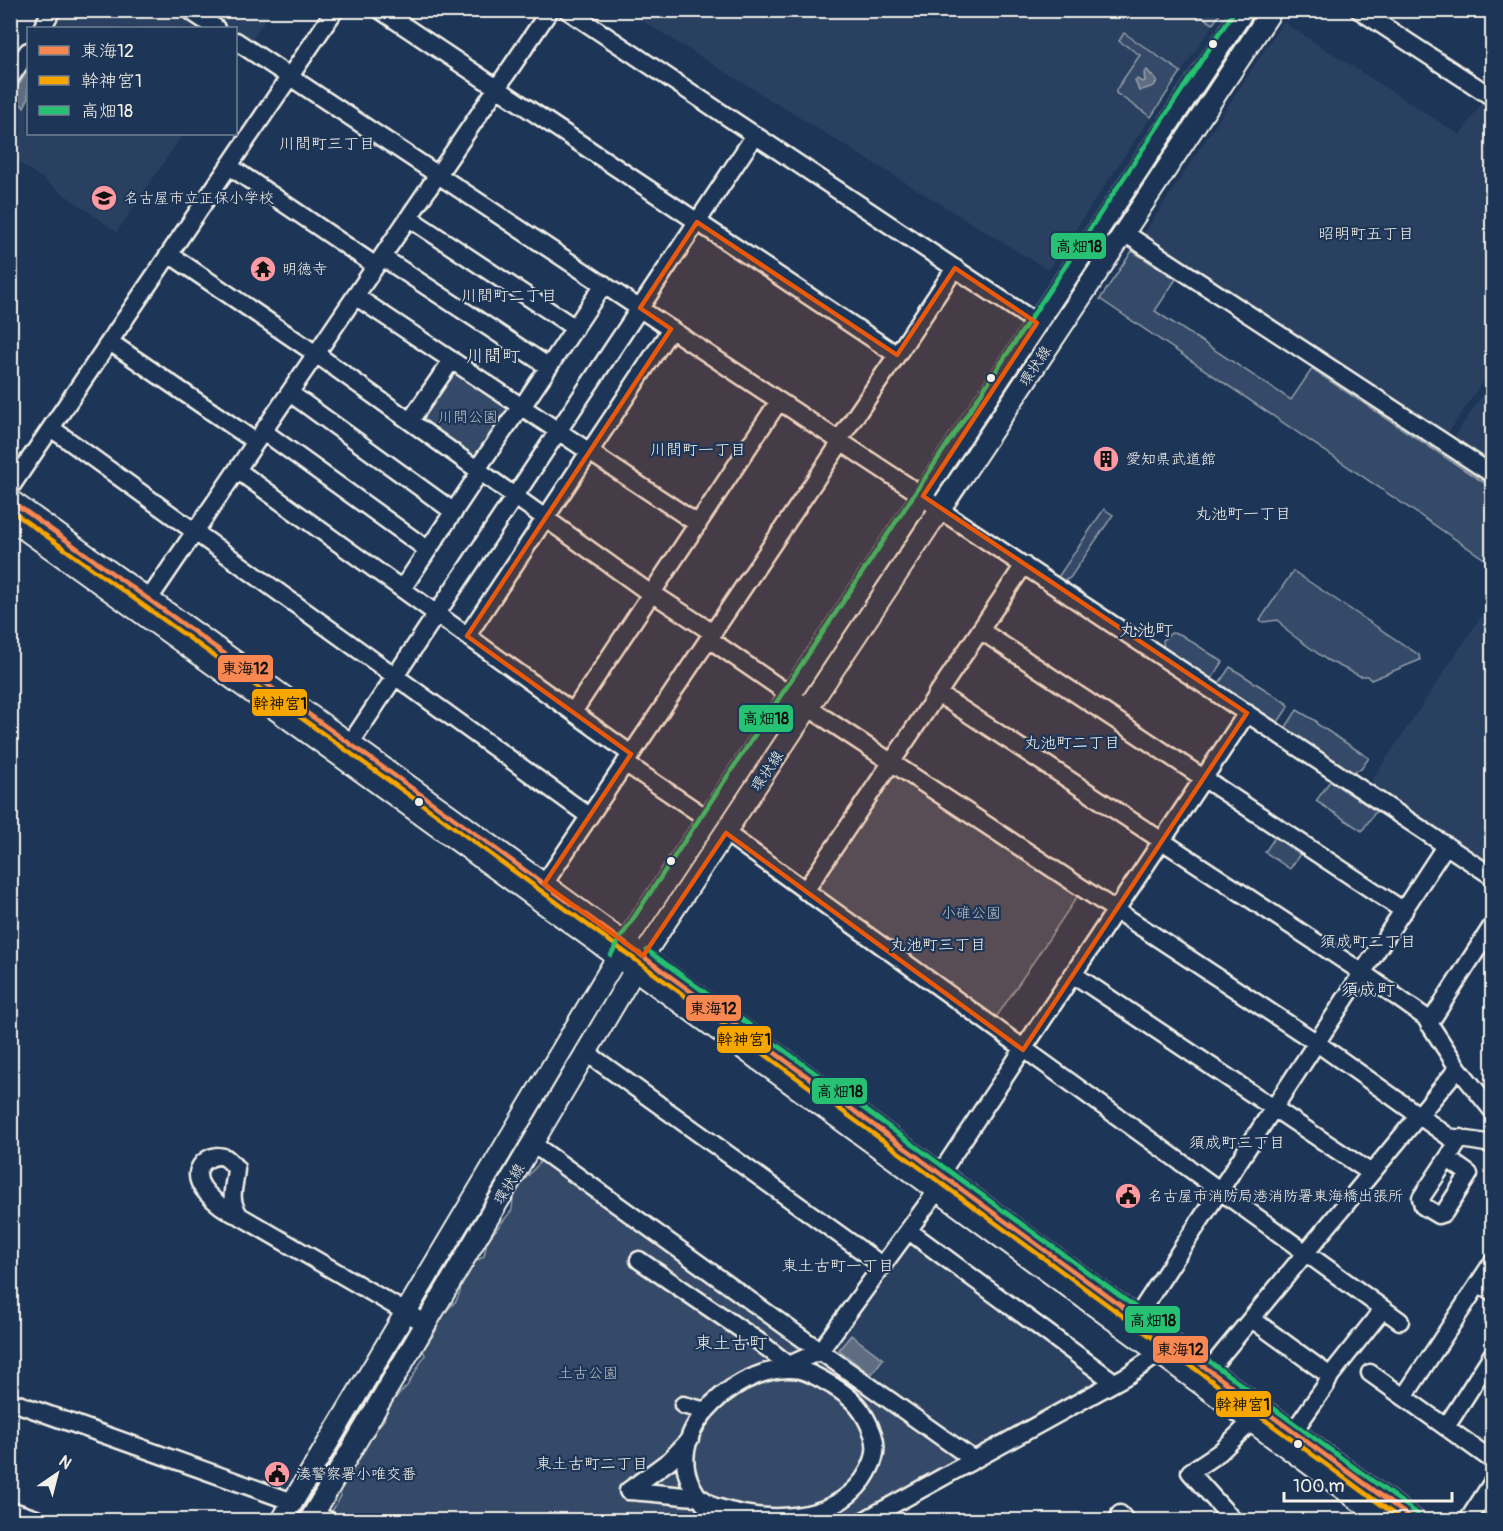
<svg xmlns="http://www.w3.org/2000/svg" width="1503" height="1531" viewBox="0 0 1503 1531" font-family="Pangolin,'Klee One',sans-serif">
	<style>
		.built { fill: #2a4060 }
		.green { fill: #354a67; stroke: #949ea8; stroke-width: 1.5 }
		.water { fill: #5e6d82; stroke: #9aa2ab; stroke-width: 1.5 }
		.lines { fill: none; stroke-linecap: round; stroke-linejoin: round }
		.minor-casing { stroke: #f4f1e8; stroke-width: 21 }
		.major-casing { stroke: #f4f1e8; stroke-width: 24 }
		.minor { stroke: #1d3557; stroke-width: 16 }
		.major { stroke: #1d3557; stroke-width: 20 }
		.bus-1-casing { stroke: #1d3557; stroke-width: 9 }
		.bus-2-casing { stroke: #1d3557; stroke-width: 9 }
		.bus-3-casing { stroke: #1d3557; stroke-width: 9 }
		.bus-1 { stroke: #f88751; stroke-width: 4.5 }
		.bus-2 { stroke: #f7a600; stroke-width: 4.5 }
		.bus-3 { stroke: #26c172; stroke-width: 4.5 }
		.marked { fill: #e8590c; fill-opacity: 0.2; stroke: #e8590c; stroke-width: 4.5; stroke-linejoin: round }
		.bus-dot { fill: #f4f1e8; stroke: #1d3557; stroke-width: 2 }
		.labels { text-anchor: middle; stroke-width: 4.5; stroke-linejoin: round; paint-order: stroke }
		.poi-label { font-size: 15px; fill: #f4f1e8; stroke: #1d3557; text-anchor: start }
		.street-label { font-size: 15px; fill: #f4f1e8; stroke: #1d3557 }
		.park-label { font-size: 15px; fill: #bbbfc1; stroke: #1d3557 }
		.neighbourhood-label { font-size: 16px; fill: #f4f1e8; stroke: #1d3557 }
		.quarter-label { font-size: 18px; fill: #f4f1e8; stroke: #1d3557 }
		.line-badge { stroke: #1d3557; stroke-width: 2 }
		.pale-badge-label { font-size: 16px; text-anchor: middle; font-weight: bold; fill: #111 }
	</style>
	<rect width="100%" height="100%" fill="#1d3557"/>
	<filter id="ink" filterUnits="userSpaceOnUse"><feTurbulence type="fractalNoise" baseFrequency=".0167" numOctaves="2"/><feDisplacementMap in="SourceGraphic" scale="12" xChannelSelector="R" yChannelSelector="G"/><feConvolveMatrix kernelMatrix="1 2 1 2 8 2 1 2 1" color-interpolation-filters="sRGB"/></filter>
	<g filter="url(#ink)">
		<path class="built" d="M57,10L174,11L201,28H48Z
			M202,11H271L250,42L236,33V28H229Z
			M626,11H1222L1048,270Z
			M1283,22L1460,135L1484,99L1492,104V368L1445,438L1141,238Z
			M28,61V134H183L117,232L13,158L11,162V85Z
			M1492,380V472L1450,444Z
			M1492,600V869L1368,786Z
			M911,1240L1102,1382L978,1450L971,1451L832,1351V1346Z"/>
		<path class="green" d="M1193,11H1222L1213,24Z
			M1124,33L1181,72L1151,117L1116,93V90L1140,55L1119,41Z
			M1132,251L1176,279L1155,311L1291,400L1312,369L1492,488V564L1100,299Z
			M451,369L513,407L479,461L422,425L419,414Z
			M1104,509L1113,515L1070,578L1060,583L1056,580Z
			M1293,571L1419,655L1420,660L1371,680L1367,676H1360L1327,660L1287,631L1278,620L1263,622L1260,620Z
			M1171,633L1180,634L1223,662L1210,681L1164,651L1163,640Z
			M1230,667L1288,704L1289,706L1276,725L1217,686Z
			M1297,710L1316,721L1317,724L1369,758L1361,769L1349,773L1284,730Z
			M891,773H896L1079,894L993,1022L815,887Z
			M1330,781L1376,811L1362,831L1316,801Z
			M1277,834L1302,851L1290,869L1265,852Z
			M542,1160L961,1460L854,1520H346L339,1518L332,1511L341,1496L338,1489L353,1461L365,1447L372,1433L384,1420L387,1406L407,1386L425,1355L423,1350L436,1331L439,1318L456,1301L460,1292L461,1285L469,1269L473,1263L484,1256L487,1241L512,1210L513,1197L518,1187Z"/>
		<path class="water" d="M28,70V99L24,107L11,98Z
			M1147,70L1157,81L1154,86L1139,91L1135,80L1137,79L1142,82L1145,81L1144,73Z
			M851,1335L883,1359L871,1375L839,1350Z"/>
		<g class="lines">
			<g class="minor-casing">
				<path id="minor" d="M189,10L216,28
					M380,10L897,355L839,440
					M567,10L1037,323
					M1359,10L1492,97
					M42,28L52,10
					M236,41L841,442L544,884
					M10,78L28,51
					M229,166L376,266
					M409,218L575,328
					M1123,232L1492,474
					M169,254L316,354L651,594
					M382,257L549,367
					M355,296L698,524
					M110,342L256,442
					M897,355L955,268
					M290,393L454,512
					M522,407L604,284
					M410,421L452,360
					M51,428L589,816
					M263,431L428,550
					M841,442L923,496L940,510L1492,876
					M477,469L521,406
					M237,470L631,754
					M10,488L335,10
					M402,589L480,472
					M652,593L713,633
					M149,599L550,10
					M980,630L1404,911
					M467,636L671,329
					M709,639L809,708L1317,1043L1449,1137L1492,1144
					M937,693L1363,973L1425,1017L1458,1068L1492,1110
					M573,712L779,401
					M350,744L755,135
					M625,763L708,819
					M726,833L1400,1321
					M805,891L1024,565
					M1073,974L1371,1173
					M1429,1024L1492,926
					M587,1053L883,1266
					M533,1144L820,1351L974,1460
					M1448,1159L1469,1174L1444,1213L1438,1215L1423,1206L1421,1198L1461,1138
					M940,1174L1247,713
					M240,1216C227,1198 235,1188 236,1168C233,1165 229,1160 226,1158C214,1152 198,1162 198,1175C198,1191 226,1212 240,1216L426,1324
					M909,1231L1114,1382
					M639,1260L758,1341L789,1365L820,1351L937,1191
					M1479,1283L1492,1292
					M1252,1319L1330,1376L1383,1309
					M1131,1326L1446,845
					M1209,1370L1458,1068
					M1370,1373L1492,1460
					M1404,1397L1492,1263
					M10,1401L293,1502
					M683,1405L706,1411
					M1446,1427L1492,1355
					M1293,1432L1326,1385L1330,1376
					M690,1439L670,1460L628,1491C646,1492 665,1494 683,1496C688,1497 696,1496 701,1498C706,1500 710,1506 716,1507C764,1523 830,1524 863,1480C873,1465 879,1451 873,1434C864,1410 854,1399 833,1386C823,1380 812,1373 800,1370C745,1360 659,1429 693,1488C699,1500 710,1510 718,1520
					M10,1510L39,1520
					M1120,1514L1125,1520
					M313,1515L328,1520
					M865,1520L1128,1375L1167,1348
					M1233,1520L1190,1472L1220,1452L1251,1422
					M1468,1520L1492,1483"/>
			</g>
			<g class="major-casing">
				<path id="major" d="M10,500L448,814L1414,1520
					M10,519C472,849 929,1183 1385,1520
					M282,1520L625,944L1244,10
					M310,1520L643,956L1272,10"/>
			</g>
			<use href="#minor" class="minor"/>
			<use href="#major" class="major"/>
			<g class="bus-1-casing">
				<path id="bus-1" d="M10,500L448,814L1414,1520"/>
			</g>
			<g class="bus-2-casing">
				<path id="bus-2" d="M10,510L444,820L1402,1520"/>
			</g>
			<g class="bus-3-casing">
				<path id="bus-3" d="M647,950L1418,1514
					M611,955L619,940L1235,10"/>
			</g>
			<use href="#bus-1" class="bus-1"/>
			<use href="#bus-2" class="bus-2"/>
			<use href="#bus-3" class="bus-3"/>
		</g>
	</g>
	<path class="marked" d="M697,222L897,355L955,268L1037,323L923,496L1247,713L1023,1050L726,833L643,956L544,884L631,754L467,636L671,329L640,308Z"/>
	<defs>
		<g id="school-disc" transform="scale(1.35)"><circle r="9.5" fill="#ff9aa2" stroke="#1d3557"/><path d="M0-5L7-2L0 1L-7-2ZM-4 1L0 2.5L4 1V4Q0 6-4 4Z" fill="#111"/></g>
		<g id="temple-disc" transform="scale(1.35)"><circle r="9.5" fill="#ff9aa2" stroke="#1d3557"/><path d="M0-6L5-2H3V0L6.5 2.5H4V6H1.5V3h-3V6H-4V2.5H-6.5L-3 0V-2H-5Z" fill="#111"/></g>
		<g id="building-disc" transform="scale(1.35)"><circle r="9.5" fill="#ff9aa2" stroke="#1d3557"/><path d="M-4-6H4V6H1V3H-1V6H-4ZM-2.5-4.3h1.7v1.8h-1.7ZM.8-4.3h1.7v1.8H.8ZM-2.5-1h1.7V.8h-1.7ZM.8-1h1.7V.8H.8Z" fill="#111"/></g>
		<g id="civic-disc" transform="scale(1.35)"><circle r="9.5" fill="#ff9aa2" stroke="#1d3557"/><path d="M-.6-6.5H3V-4.5H.6V-3L4-1V1h2V6H-6V1h2V-1L-.6-3ZM-1.2 2.5V6h2.4V2.5Z" fill="#111"/></g>
	</defs>
	<g fill-rule="evenodd">
		<use href="#school-disc" x="104" y="198"/>
		<use href="#temple-disc" x="263" y="269"/>
		<use href="#building-disc" x="1106" y="459"/>
		<use href="#civic-disc" x="1128" y="1196"/>
		<use href="#civic-disc" x="277" y="1474"/>
	</g>
	<g class="bus-dot">
		<circle cx="1213" cy="44" r="5"/>
		<circle cx="991" cy="378" r="5"/>
		<circle cx="419" cy="802" r="5"/>
		<circle cx="671" cy="861" r="5"/>
		<circle cx="1298" cy="1444" r="5"/>
	</g>
	<g class="labels">
		<g class="poi-label">
			<text x="124" y="203">名古屋市立正保小学校</text>
			<text x="282" y="274">明徳寺</text>
			<text x="1126" y="464">愛知県武道館</text>
			<text x="1148" y="1201">名古屋市消防局港消防署東海橋出張所</text>
			<text x="296" y="1479">湊警察署小唯交番</text>
		</g>
		<g class="street-label">
			<text transform="translate(1035 366) rotate(-57)" y="5">環状線</text>
			<text transform="translate(767 771) rotate(-56)" y="5">環状線</text>
			<text transform="translate(509 1184) rotate(-59)" y="5">環状線</text>
		</g>
		<g class="park-label">
			<text x="468" y="422">川間公園</text>
			<text x="971" y="918">小碓公園</text>
			<text x="588" y="1378">土古公園</text>
		</g>
		<g class="neighbourhood-label">
			<text x="327" y="149">川間町三丁目</text>
			<text x="1366" y="239">昭明町五丁目</text>
			<text x="509" y="301">川間町二丁目</text>
			<text x="698" y="455">川間町一丁目</text>
			<text x="1243" y="519">丸池町一丁目</text>
			<text x="1072" y="748">丸池町二丁目</text>
			<text x="1368" y="947">須成町二丁目</text>
			<text x="938" y="950">丸池町三丁目</text>
			<text x="1237" y="1148">須成町三丁目</text>
			<text x="838" y="1271">東土古町一丁目</text>
			<text x="592" y="1469">東土古町二丁目</text>
		</g>
		<g class="quarter-label">
			<text x="493" y="362">川間町</text>
			<text x="1146" y="636">丸池町</text>
			<text x="1368" y="996">須成町</text>
			<text x="731" y="1349">東土古町</text>
		</g>
	</g>
	<g class="line-badge">
		<rect x="1050" y="232" width="57" height="28" rx="6" fill="#26c172"/>
		<rect x="217" y="654" width="57" height="29" rx="6" fill="#f88751"/>
		<rect x="251" y="688" width="57" height="29" rx="6" fill="#f7a600"/>
		<rect x="738" y="704" width="56" height="29" rx="6" fill="#26c172"/>
		<rect x="685" y="994" width="57" height="28" rx="6" fill="#f88751"/>
		<rect x="716" y="1025" width="56" height="29" rx="6" fill="#f7a600"/>
		<rect x="811" y="1077" width="57" height="28" rx="6" fill="#26c172"/>
		<rect x="1124" y="1305" width="57" height="29" rx="6" fill="#26c172"/>
		<rect x="1152" y="1335" width="57" height="29" rx="6" fill="#f88751"/>
		<rect x="1215" y="1390" width="57" height="28" rx="6" fill="#f7a600"/>
	</g>
	<g class="pale-badge-label">
		<text x="1079" y="252">高畑18</text>
		<text x="245" y="674">東海12</text>
		<text x="280" y="709">幹神宮1</text>
		<text x="766" y="724">高畑18</text>
		<text x="713" y="1014">東海12</text>
		<text x="744" y="1045">幹神宮1</text>
		<text x="840" y="1097">高畑18</text>
		<text x="1153" y="1326">高畑18</text>
		<text x="1180" y="1355">東海12</text>
		<text x="1243" y="1410">幹神宮1</text>
	</g>
	<rect width="1503" height="1531" fill="none" stroke="#1d3557" stroke-width="36"/>
	<rect x="18" y="18" width="1467" height="1495" fill="none" stroke="#f4f1e8" stroke-width="2" filter="url(#ink)"/>
	<rect x="27" y="27" width="210" height="108" fill="#1d3557" stroke="#738091" stroke-width="1.5"/>
	<rect x="39" y="46" width="30" height="9" fill="#f88751" stroke="#738091" stroke-width="1.5"/>
	<text x="81" y="57" font-size="18" fill="#f4f1e8">東海12</text>
	<rect x="39" y="76" width="30" height="9" fill="#f7a600" stroke="#738091" stroke-width="1.5"/>
	<text x="81" y="87" font-size="18" fill="#f4f1e8">幹神宮1</text>
	<rect x="39" y="106" width="30" height="9" fill="#26c172" stroke="#738091" stroke-width="1.5"/>
	<text x="81" y="117" font-size="18" fill="#f4f1e8">高畑18</text>
	<g transform="translate(57 1474) rotate(35)" stroke="#1d3557" stroke-width="4.5" paint-order="stroke">
	<path d="M0-4.5L10 22L0 15L-10 22Z" fill="#f4f1e8"/>
	<text y="-9" font-size="16" font-weight="bold" text-anchor="middle" fill="#f4f1e8">N</text>
	</g>
	<path d="M1284 1492v9h168v-9" fill="none" stroke="#f4f1e8" stroke-width="3"/>
	<text x="1293" y="1492" font-size="18" fill="#f4f1e8" stroke="#1d3557" stroke-width="4.5" paint-order="stroke">100 m</text>
</svg>
